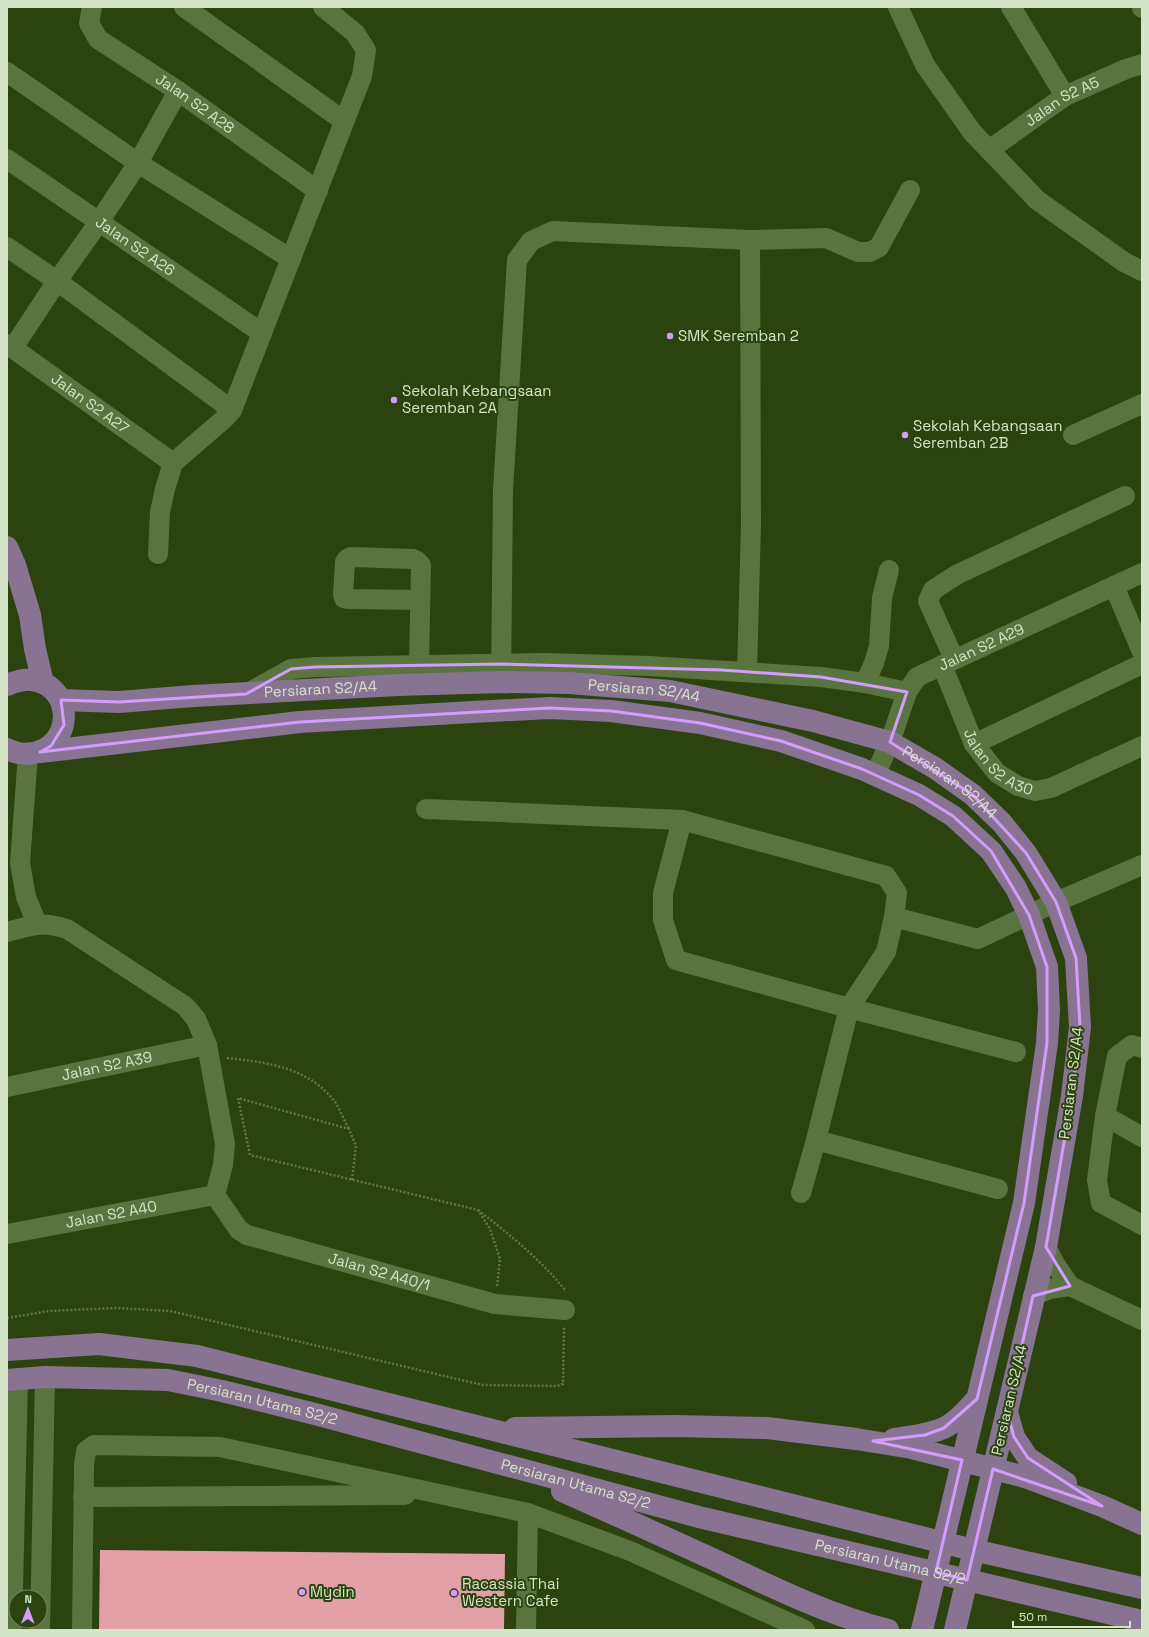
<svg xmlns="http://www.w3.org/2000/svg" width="1149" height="1637" viewBox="0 0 1149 1637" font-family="'Space Grotesk',sans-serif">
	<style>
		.building { fill: #e39fa8 }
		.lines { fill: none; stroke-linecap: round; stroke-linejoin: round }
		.path { stroke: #63774b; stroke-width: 2.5; stroke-dasharray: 2 2; stroke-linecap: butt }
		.minor { stroke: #5a7440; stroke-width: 20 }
		.major { stroke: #887393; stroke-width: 22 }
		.marked { fill: none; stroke: #d49cfc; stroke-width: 3; stroke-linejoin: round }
		.poi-dot { fill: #d49cfc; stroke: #2c430f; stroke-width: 1.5 }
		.labels { text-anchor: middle; stroke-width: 4; stroke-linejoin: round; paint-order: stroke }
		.street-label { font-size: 15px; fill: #d5e3c7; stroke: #2c430f }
		.poi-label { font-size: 15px; fill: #d5e3c7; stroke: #2c430f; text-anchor: start }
	</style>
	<rect width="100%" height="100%" fill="#2c430f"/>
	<path class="building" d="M100,1550L505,1554L504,1630H99Z"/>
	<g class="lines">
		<path class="path" d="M227,1058C265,1062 305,1067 331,1097C339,1105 343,1119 349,1129
			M352,1180L356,1146L349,1129L238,1098L250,1155L478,1210L490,1229L500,1259L497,1287
			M478,1210C509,1234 540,1259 565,1290V1292
			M7,1318L49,1311L116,1308L170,1311L474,1383L483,1385L557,1386L563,1384L564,1327"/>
		<g class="minor">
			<path id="s1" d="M92,7L89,23L98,39L178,91L318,191"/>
			<path d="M184,7L344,121"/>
			<path d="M898,7L925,65L972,132L1037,200L1124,262L1142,271"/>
			<path d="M1011,7L1065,96"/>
			<path d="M1142,7V8"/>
			<path d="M7,72L138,163L291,259"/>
			<path id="s2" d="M989,150L1065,96L1126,69L1142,64"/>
			<path id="s3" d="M7,159L262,333"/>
			<path d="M7,247L57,281L232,410"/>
			<path id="s4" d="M7,344L173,463"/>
			<path d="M13,348L57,281L99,222L138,163L178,91"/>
			<path d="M1073,435L1142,404"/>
			<path d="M158,554L160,512L165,489L173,463L224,419L232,410L362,76L366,50L355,33L323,7"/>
			<path d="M1114,586L1142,652"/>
			<path d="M954,659L928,601L933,590L958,574L1125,496"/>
			<path d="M419,665L421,565L417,561L413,559L351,557L347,559L345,562L343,594L344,598L347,599L420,600"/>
			<path id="s5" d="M942,665L974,744L997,773L1018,786L1035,791L1051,788L1142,746"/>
			<path d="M747,672L751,524L750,240"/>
			<path d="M501,682L503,490L517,260L531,241L553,231L750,240L826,238L858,252H870L879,247L910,190"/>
			<path d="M865,683L874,663L879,646L882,598L889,570"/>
			<path d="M246,694L291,669L315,667L544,663L649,666L821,677L865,683L907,692"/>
			<path d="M974,744L1142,664"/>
			<path d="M28,754L20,863L26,897L37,924"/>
			<path id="s6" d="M875,775L890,742L907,692L917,677L1142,573"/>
			<path d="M426,809L682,820L886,876L897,893L894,917L978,939L1056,902L1142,865"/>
			<path d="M682,820L663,893V920L676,960L849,1008L1016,1052"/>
			<path d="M7,932C33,925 41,921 67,929L185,1006L196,1019L207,1045L225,1144L223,1165L215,1195"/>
			<path d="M1142,1048L1132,1045L1117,1056L1105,1116L1097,1180L1101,1203L1142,1225"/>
			<path id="s7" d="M7,1087L207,1045"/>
			<path d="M1105,1116L1142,1137"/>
			<path d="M816,1140L998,1189"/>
			<path d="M801,1193L816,1140L849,1008L886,952L894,917"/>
			<path id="s8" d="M215,1195L239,1230L247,1235L495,1304L565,1310"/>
			<path id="s9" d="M7,1234L215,1195"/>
			<path d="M1046,1247L1055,1264L1070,1286"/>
			<path d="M1033,1296L1049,1289L1070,1286L1142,1320"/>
			<path d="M83,1497L405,1495"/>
			<path d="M12,1630L18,1379"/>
			<path d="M40,1630L45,1377"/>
			<path d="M82,1630L84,1465L86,1451L94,1445L220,1447L528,1513L630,1551L805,1630"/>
			<path d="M526,1630L528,1513"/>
		</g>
		<g class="major">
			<path d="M7,547L15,565L30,615L35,649L43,683"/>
			<path d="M7,685C15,682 22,679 31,680C67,683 76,731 45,749C32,756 19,755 7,749"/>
			<path id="s10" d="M61,700L119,702L193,696L398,685L501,682L569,683L670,691L813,721L890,742L935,768L973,795L1002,823L1026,853L1056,902L1076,958L1080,1027L1072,1096L1046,1247L955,1630"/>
			<path d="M40,752L300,722L472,712L550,708L611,711L700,723L781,741L862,769L919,795L953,816L991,851L1016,888L1029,915L1047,967L1049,1010L1047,1043L1024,1203L922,1630"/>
			<path d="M7,1350L99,1344L197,1356L973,1550L1142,1588"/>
			<path id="s11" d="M7,1380L45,1377L168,1380L222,1391L315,1414L703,1518L1142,1621"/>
			<path d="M1007,1412L1014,1437L1028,1458L1066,1483"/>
			<path d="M515,1428L675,1426L767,1428L856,1439L912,1448L1025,1477L1102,1506L1142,1524"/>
			<path d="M894,1439C911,1436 928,1435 944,1428C957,1422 967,1409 977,1399"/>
			<path d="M562,1491C614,1514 665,1537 717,1561C772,1587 828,1615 888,1630"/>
		</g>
	</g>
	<path class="marked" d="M501,664L722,670L821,677L907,692L890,742L973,795L1026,853L1056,902L1076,958L1080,1027L1072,1096L1046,1247L1070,1286L1033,1296L1007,1412L1014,1437L1028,1458L1102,1506L993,1469L967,1580L936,1572L962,1460L873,1441L925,1435L944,1428L977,1399L1024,1203L1047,1043V967L1029,915L991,851L953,816L919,795L862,769L781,741L700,723L611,711L550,708L300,722L40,752L51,746L64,725L61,700L119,702L246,694L291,669L315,667Z"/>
	<g class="poi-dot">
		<circle cx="670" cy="336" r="4"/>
		<circle cx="394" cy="400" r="4"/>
		<circle cx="905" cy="435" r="4"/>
		<circle cx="302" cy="1592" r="4"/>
		<circle cx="454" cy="1593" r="4"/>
	</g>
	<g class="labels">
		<g class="street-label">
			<text dy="5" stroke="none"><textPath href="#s2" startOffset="88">Jalan S2 A5</textPath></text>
			<text dy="5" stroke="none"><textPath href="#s1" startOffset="151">Jalan S2 A28</textPath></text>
			<text dy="5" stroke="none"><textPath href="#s3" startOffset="155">Jalan S2 A26</textPath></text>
			<text dy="5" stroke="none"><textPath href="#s4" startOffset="102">Jalan S2 A27</textPath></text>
			<text dy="5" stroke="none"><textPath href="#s6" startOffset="178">Jalan S2 A29</textPath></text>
			<text dy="5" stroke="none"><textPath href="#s10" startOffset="260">Persiaran S2/A4</textPath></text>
			<text dy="5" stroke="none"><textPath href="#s10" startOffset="584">Persiaran S2/A4</textPath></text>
			<text dy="5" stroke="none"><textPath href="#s5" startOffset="116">Jalan S2 A30</textPath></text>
			<text dy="5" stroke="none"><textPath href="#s10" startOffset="908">Persiaran S2/A4</textPath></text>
			<text dy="5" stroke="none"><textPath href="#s7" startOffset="102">Jalan S2 A39</textPath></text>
			<text transform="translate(1071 1083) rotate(-83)" y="5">Persiaran S2/A4</text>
			<text dy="5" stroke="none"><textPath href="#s9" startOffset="106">Jalan S2 A40</textPath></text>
			<text dy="5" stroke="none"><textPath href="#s8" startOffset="189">Jalan S2 A40/1</textPath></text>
			<text transform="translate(1009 1400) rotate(-77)" y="5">Persiaran S2/A4</text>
			<text dy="5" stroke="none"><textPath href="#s11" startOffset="258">Persiaran Utama S2/2</textPath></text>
			<text dy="5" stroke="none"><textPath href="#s11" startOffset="582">Persiaran Utama S2/2</textPath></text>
			<text dy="5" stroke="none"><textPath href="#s11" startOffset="906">Persiaran Utama S2/2</textPath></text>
		</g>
		<g class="poi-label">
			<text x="678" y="341">SMK Seremban 2</text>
			<text x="402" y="396">Sekolah Kebangsaan<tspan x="402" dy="17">Seremban 2A</tspan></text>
			<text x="913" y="431">Sekolah Kebangsaan<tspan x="913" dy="17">Seremban 2B</tspan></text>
			<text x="462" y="1589">Racassia Thai<tspan x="462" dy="17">Western Cafe</tspan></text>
			<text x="310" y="1597">Mydin</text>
		</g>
	</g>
	<rect width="1149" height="1637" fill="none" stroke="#d5e3c7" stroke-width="16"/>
	<g transform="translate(28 1609) rotate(1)"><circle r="19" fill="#2c430f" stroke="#708359"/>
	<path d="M0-3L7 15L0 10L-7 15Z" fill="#d49cfc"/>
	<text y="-6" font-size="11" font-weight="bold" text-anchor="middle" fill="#d5e3c7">N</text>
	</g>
	<path d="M1013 1621v6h117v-6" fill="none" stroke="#d5e3c7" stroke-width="2"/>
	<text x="1019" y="1621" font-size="12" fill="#d5e3c7" stroke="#2c430f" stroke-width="3" paint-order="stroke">50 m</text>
</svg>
